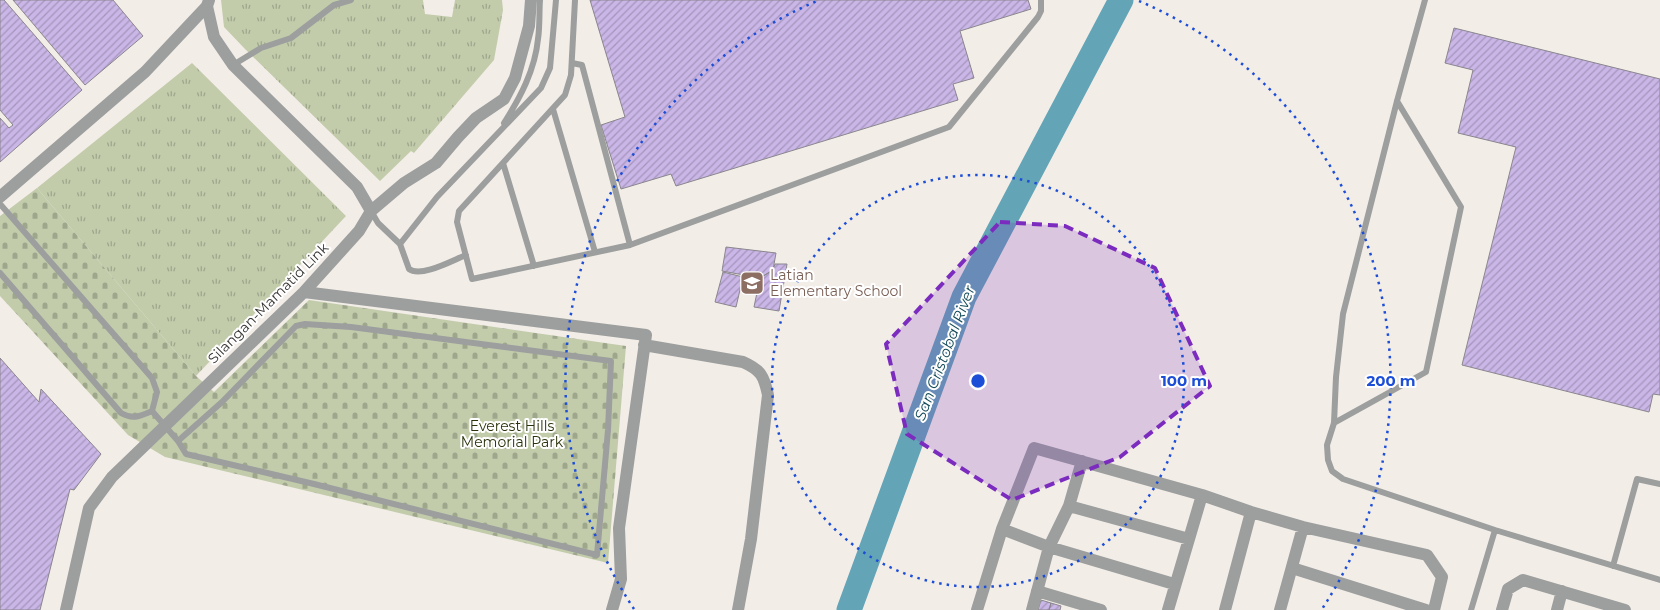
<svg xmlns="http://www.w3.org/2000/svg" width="1660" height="610" viewBox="0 0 1660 610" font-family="Montserrat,sans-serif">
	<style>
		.grass { fill: url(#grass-tufts) }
		.cemetery { fill: url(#cemetery-stones) }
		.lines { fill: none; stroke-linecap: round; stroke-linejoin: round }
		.river { stroke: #63a4b6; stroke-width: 25 }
		.building { fill: url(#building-hatch); stroke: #89868d }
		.service { stroke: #9c9f9e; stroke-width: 6 }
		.minor { stroke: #9c9f9e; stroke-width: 12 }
		.marked { fill: #7b2cbf; fill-opacity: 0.2; stroke: #7b2cbf; stroke-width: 4; stroke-dasharray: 10 6; stroke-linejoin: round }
		.ring { fill: none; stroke: #1d4ed8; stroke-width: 2.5; stroke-dasharray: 2.5 5 }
		.labels { text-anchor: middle; stroke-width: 4; stroke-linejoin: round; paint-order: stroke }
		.education-label { font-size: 14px; fill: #785e54; stroke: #fff; text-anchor: start }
		.street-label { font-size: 14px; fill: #363432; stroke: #fff }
		.park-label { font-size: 14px; fill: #2a330b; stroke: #fff }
		.water-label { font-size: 15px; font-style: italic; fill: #124a58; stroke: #fff }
		.centre { fill: #1d4ed8; stroke: #fff; stroke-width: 2.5 }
		.ring-label { font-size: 15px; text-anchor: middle; font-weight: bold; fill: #1d4ed8; stroke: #fff; stroke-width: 4; stroke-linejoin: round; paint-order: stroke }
	</style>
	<defs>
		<pattern id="grass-tufts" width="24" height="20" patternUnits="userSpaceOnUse" patternTransform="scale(1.25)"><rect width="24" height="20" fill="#c2ccab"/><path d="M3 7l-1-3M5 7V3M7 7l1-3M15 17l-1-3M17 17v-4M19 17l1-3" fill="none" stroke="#9ea68c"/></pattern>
		<pattern id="cemetery-stones" width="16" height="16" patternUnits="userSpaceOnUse" patternTransform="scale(1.25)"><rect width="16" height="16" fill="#c2ccab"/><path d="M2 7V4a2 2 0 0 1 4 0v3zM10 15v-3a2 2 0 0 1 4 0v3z" fill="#9ea68c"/></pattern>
		<pattern id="building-hatch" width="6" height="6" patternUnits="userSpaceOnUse" patternTransform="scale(1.25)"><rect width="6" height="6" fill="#cab6e7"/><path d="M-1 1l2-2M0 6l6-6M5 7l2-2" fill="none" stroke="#a595bc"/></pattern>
	</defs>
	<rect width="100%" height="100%" fill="#f3ede8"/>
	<path class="grass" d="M221,0H423L425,14L452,17L455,0H502L503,10L494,60L414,153L411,151L380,181L245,49L224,27Z
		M192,63L346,216L196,376L37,188Z"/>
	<path class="cemetery" d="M37,188L196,376L214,392L309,300L626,346L608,563L165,457L128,435L0,296V216Z"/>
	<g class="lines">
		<path class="river" d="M849,610L964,297L1121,0"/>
	</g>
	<path class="building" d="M0,0H4L82,90L0,162V118L9,128L13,125L0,110Z
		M13,0H113L143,36L85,85Z
		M590,0H1028L1031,9L960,31L974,78L953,84L958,100L676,186L671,174L621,189L601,125L625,117Z
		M1454,28L1660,79V395L1653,394L1649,412L1462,365L1516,147L1458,133L1473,70L1445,63Z
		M726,247L776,253L773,270L760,278L722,271Z
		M775,264H787L779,311L754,307L760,278L773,270Z
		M723,272L743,277L736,307L715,302Z
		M0,358L39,402L41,389L101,454L74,490L70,489L40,610H0Z
		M1041,600L1051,603L1049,610H1038Z
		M1051,603L1061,606L1060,610H1049Z"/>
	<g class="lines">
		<path class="service" d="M575,0L571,75L565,95L459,211L457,222L472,279L630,245L949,127L1038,17L1041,11V0
			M1425,0L1397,101L1343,314L1336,377L1334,423L1327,445L1328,460L1332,471L1343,479L1495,530L1660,580
			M572,63L582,65L630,245
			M233,65L261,48L291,38L334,5L351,0
			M553,109L595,252
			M504,123C520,98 535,70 538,39C540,26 539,13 540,0
			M503,163L534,266
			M0,204L152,378L157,392L152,411
			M371,211L378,223L400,244L409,269C421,278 453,260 466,255
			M400,244L437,197L541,88L550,68L556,0
			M0,273L121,413C133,420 140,416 152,411
			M152,411L178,441L186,454L314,484L597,555L608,430L611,361L351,327L305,324L296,326L222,402L178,441
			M1334,423L1426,372L1461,207L1397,101
			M1613,566L1637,479L1660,484
			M1471,610L1495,530"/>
		<path class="minor" d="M0,197L145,72L207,6
			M371,211L404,183L436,163L458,137L476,118L504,99L515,78L529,26L531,0
			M304,292L646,335L619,528L621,579L612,610
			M644,345L743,362C761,370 764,376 768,395L751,539L738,610
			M1069,506L1189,539
			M1002,529L1049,547L1174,584
			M1292,568L1426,610
			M1037,591L1101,610
			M66,610L89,508L112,477L304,292L359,231L371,211L357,187L233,65L214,37L207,6L209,0
			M977,610L1002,529L1034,448L1202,495L1251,512L1303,527L1427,555L1442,577L1434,610
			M1032,610L1049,547L1069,506L1082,461
			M1168,610L1202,495
			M1225,610L1251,512
			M1280,610L1303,527
			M1502,610L1508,589L1523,580L1625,610
			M1557,610L1562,591"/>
	</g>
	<path class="marked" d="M1000,222L1065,226L1155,268L1210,386L1120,457L1012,500L907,434L886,344Z"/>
	<g class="ring">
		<circle cx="978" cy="381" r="206"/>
		<path d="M634 609A413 413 0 0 1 817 1M1139 1A413 413 0 0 1 1322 609"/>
	</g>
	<defs>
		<g id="school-square" transform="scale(1.25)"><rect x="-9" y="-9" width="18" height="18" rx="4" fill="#8d6e63" stroke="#fff"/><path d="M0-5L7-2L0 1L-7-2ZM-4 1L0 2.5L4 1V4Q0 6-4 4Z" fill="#fff"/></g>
	</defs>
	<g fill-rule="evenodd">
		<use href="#school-square" x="752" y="283"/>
	</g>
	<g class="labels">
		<g class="education-label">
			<text x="770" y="280">Latian<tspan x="770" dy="16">Elementary School</tspan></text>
		</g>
		<g class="street-label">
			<text transform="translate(268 303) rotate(-45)" y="5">Silangan-Mamatid Link</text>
		</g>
		<g class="park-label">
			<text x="512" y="431">Everest Hills<tspan x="512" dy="16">Memorial Park</tspan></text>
		</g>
		<g class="water-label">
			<text transform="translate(945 353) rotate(-69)" y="5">San Cristobal River</text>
		</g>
	</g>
	<circle cx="978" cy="381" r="8" class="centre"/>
	<g class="ring-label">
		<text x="1184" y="386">100 m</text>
		<text x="1391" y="386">200 m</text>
	</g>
</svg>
